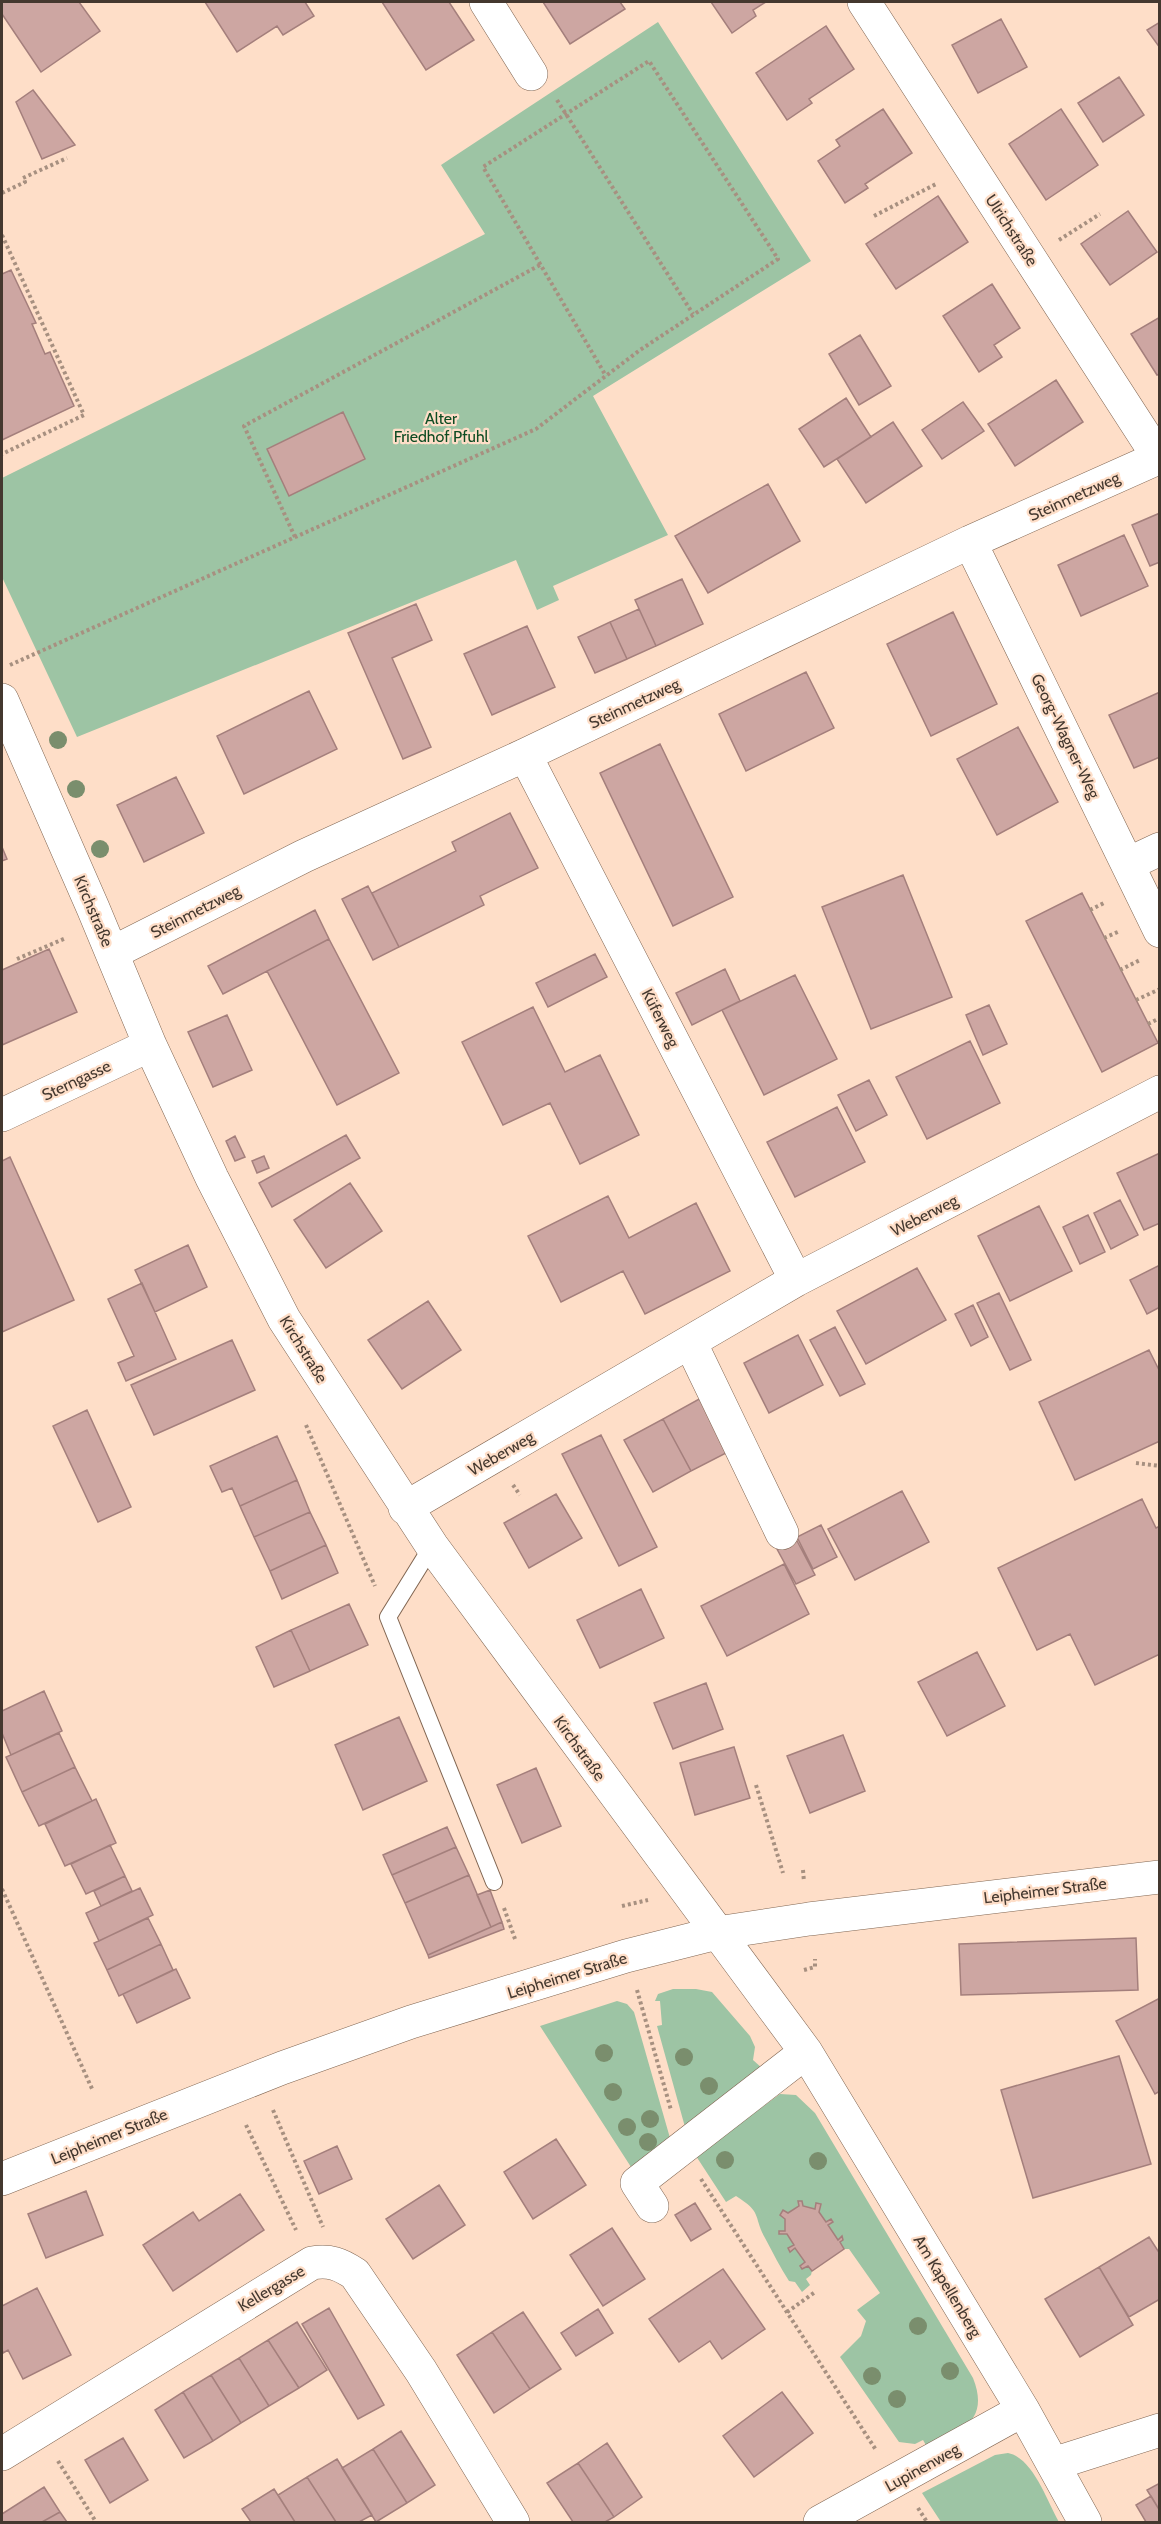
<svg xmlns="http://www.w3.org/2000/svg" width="1161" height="2524" viewBox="0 0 1161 2524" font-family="Cabin,sans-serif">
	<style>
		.green { fill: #9dc4a4 }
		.building { fill: #cda6a2; stroke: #a47f7c; stroke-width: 1.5 }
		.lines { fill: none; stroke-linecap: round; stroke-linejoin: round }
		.service-casing { stroke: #816652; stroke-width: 18 }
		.minor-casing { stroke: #816652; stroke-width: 34 }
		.secondary-casing { stroke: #816652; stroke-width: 34 }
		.path { stroke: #a79080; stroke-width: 4; stroke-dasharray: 3 3; stroke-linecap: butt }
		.service { stroke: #fff; stroke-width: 16 }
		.minor { stroke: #fff; stroke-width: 33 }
		.secondary { stroke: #fff; stroke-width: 33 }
		.tree { fill: #7a8e6d }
		.labels { text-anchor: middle; stroke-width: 4.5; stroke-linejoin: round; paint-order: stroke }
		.street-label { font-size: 16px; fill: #44382f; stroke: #fedec8 }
		.park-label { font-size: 16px; fill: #0e4c23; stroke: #fedec8 }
	</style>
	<rect width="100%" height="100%" fill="#fedec8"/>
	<path class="green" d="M658,22L811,261L593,396L668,535L553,586L559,600L537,610L516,560L77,737L2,577V478L254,353L485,234L441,165Z
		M673,1989H696L712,1992L750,2036L755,2047L753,2060L763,2069L685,2127L657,2026L662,2025L660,2001H655L658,1994Z
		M617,2001L627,2004L634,2012L670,2138L631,2167L540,2026Z
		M780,2094L796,2095L815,2113L973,2378C990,2421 961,2431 927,2447L923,2440L915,2444L899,2442L840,2357L861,2336L866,2321L857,2310L880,2293L849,2249H844L840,2242L843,2240L842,2237L838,2240L828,2225L833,2221L831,2219L826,2222L819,2212L821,2204L816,2203L815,2209L803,2206L802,2201H798L799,2206L788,2213L783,2210L780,2215L785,2219V2231H779V2234H787L794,2245L788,2248L790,2251L795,2248L805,2262L800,2266L802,2269L808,2266L812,2271L811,2275L806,2279L810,2285L802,2292L795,2282L789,2281C780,2267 773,2253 765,2238C753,2216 763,2213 736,2196L726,2202L696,2156Z
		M1008,2453C1033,2458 1047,2501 1059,2522H941L922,2493L995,2455Z"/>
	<path class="building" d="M2,2H79L100,31L41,72L2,14Z
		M205,2H305L314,16L283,35L277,26L237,52Z
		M382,2H449L474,40L426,70Z
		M543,2H620L625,9L570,44Z
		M711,2H766L753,10L756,16L732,33Z
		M1001,19L1027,67L978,93L952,45Z
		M1160,22V48L1147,30Z
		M826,26L854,69L809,99L812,103L787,120L756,73Z
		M1119,77L1144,115L1103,142L1078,103Z
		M33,90L75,145L42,159L16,102Z
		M883,109L912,153L865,184L868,188L845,203L818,161L840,146L836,140Z
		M1061,109L1098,165L1046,200L1009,144Z
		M938,196L968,242L896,289L866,244Z
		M1128,211L1157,252L1110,285L1081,244Z
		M11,270L36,323L32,324L45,354L50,352L74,406L2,440V274Z
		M992,284L1020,328L994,345L1002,357L979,372L943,316Z
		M1160,317V374L1157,375L1131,334Z
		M860,335L891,386L859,405L829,354Z
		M1056,380L1083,422L1015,466L988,424Z
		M846,398L871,437L824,467L799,429Z
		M963,402L984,431L942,459L922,430Z
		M343,412L365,459L289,496L267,449Z
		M893,422L922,466L866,503L837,459Z
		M768,484L800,541L708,593L675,536Z
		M1160,513V562L1150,566L1132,525Z
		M1124,535L1148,586L1081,616L1058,565Z
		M682,579L703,624L656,646L635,600Z
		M416,604L432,640L392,658L431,747L403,759L348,633Z
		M639,609L656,646L627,659L610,622Z
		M953,612L997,704L931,736L887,644Z
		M610,622L627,659L595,673L578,637Z
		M527,626L555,687L492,715L464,654Z
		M806,672L834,728L746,771L719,714Z
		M309,691L337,749L244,794L217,736Z
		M1160,692V757L1134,768L1109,715Z
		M1018,727L1058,802L997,835L957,759Z
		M660,744L733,897L673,926L600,773Z
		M176,777L204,833L144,862L117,805Z
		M510,813L538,868L480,896L484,905L399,947L372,893L456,851L452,842Z
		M2,847L7,859L2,861Z
		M903,875L952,997L871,1029L822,907Z
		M368,886L399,947L373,960L342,899Z
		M1082,893L1158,1043L1102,1072L1026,921Z
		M315,910L329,939L223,994L208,966Z
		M329,939L399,1073L337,1105L267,971Z
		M49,949L77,1012L2,1045V970Z
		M595,954L607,977L548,1007L536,983Z
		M725,969L740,1001L692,1025L676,993Z
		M795,975L837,1059L764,1095L722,1010Z
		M989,1005L1007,1044L983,1055L966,1015Z
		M533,1007L565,1072L600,1055L639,1135L580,1164L550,1103L503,1125L462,1042Z
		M227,1015L252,1070L213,1087L188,1032Z
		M970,1041L1000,1103L927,1139L896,1077Z
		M869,1080L887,1115L856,1131L838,1095Z
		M837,1107L865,1162L795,1197L767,1142Z
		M346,1135L360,1158L272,1207L259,1183Z
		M235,1136L245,1157L235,1161L226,1141Z
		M1160,1153V1223L1144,1230L1117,1173Z
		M264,1156L269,1168L257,1173L252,1161Z
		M10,1157L74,1300L2,1332V1161Z
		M350,1183L382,1231L326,1268L294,1220Z
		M608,1196L629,1238L696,1203L730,1271L645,1314L623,1271L561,1302L528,1236Z
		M1120,1200L1138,1235L1111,1249L1094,1213Z
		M1039,1206L1072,1271L1010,1301L978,1236Z
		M1088,1215L1105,1252L1080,1264L1063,1227Z
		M188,1245L207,1287L155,1312L135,1270Z
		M1160,1265V1307L1147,1314L1130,1280Z
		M917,1268L946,1320L866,1364L837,1311Z
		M142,1283L176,1359L126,1381L118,1363L134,1356L108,1299Z
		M999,1293L1031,1360L1010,1370L977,1303Z
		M428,1301L461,1350L402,1389L368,1340Z
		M973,1305L988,1337L971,1346L955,1314Z
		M835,1327L865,1384L840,1396L810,1340Z
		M798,1335L823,1385L769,1413L744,1363Z
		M232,1340L255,1390L154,1435L131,1385Z
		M1149,1350L1160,1372V1441L1075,1480L1039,1402Z
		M701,1398L730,1451L691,1471L663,1419Z
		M87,1410L131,1507L98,1522L53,1426Z
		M663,1419L691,1471L653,1492L624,1440Z
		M601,1435L657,1547L619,1566L562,1454Z
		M277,1436L297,1480L240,1506L232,1488L222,1492L210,1466Z
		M297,1480L310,1512L254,1537L240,1506Z
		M902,1491L929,1542L855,1580L828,1529Z
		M556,1494L582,1538L529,1568L504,1523Z
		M1142,1499L1156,1528L1160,1526V1654L1095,1685L1070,1634L1037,1650L998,1568Z
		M310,1512L326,1545L270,1571L254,1537Z
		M821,1525L837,1557L813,1569L797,1537Z
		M796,1539L815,1575L796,1584L777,1549Z
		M326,1545L338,1573L282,1599L270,1571Z
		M784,1564L809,1614L727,1656L701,1606Z
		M641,1589L664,1638L600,1668L577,1620Z
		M349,1604L368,1645L310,1671L291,1630Z
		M291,1630L310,1671L274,1687L256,1647Z
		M977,1652L1005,1706L947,1736L918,1682Z
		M706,1683L723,1729L673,1749L654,1703Z
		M44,1691L62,1731L11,1755L2,1733V1711Z
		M399,1717L427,1781L363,1810L335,1745Z
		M59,1733L75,1767L22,1792L6,1757Z
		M843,1735L865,1791L810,1813L787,1756Z
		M734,1747L750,1798L695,1815L680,1763Z
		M75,1767L92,1801L39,1826L22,1792Z
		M536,1768L561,1826L522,1843L497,1785Z
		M96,1799L116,1843L65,1866L45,1824Z
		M447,1827L456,1847L392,1875L383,1855Z
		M110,1845L125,1876L86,1894L71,1864Z
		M456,1847L469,1875L405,1903L392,1875Z
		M469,1875L491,1927L428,1955L405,1903Z
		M125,1876L132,1891L101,1906L94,1891Z
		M140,1888L153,1915L99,1941L86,1913Z
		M490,1890L502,1922L491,1927L477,1895Z
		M148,1918L161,1944L107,1970L94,1943Z
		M502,1922L504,1929L429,1958L428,1955Z
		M1136,1938L1138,1990L961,1995L959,1944Z
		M161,1944L173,1970L119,1996L107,1970Z
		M176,1969L190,1998L137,2023L123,1994Z
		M1160,1998V2091L1155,2094L1116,2021Z
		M1119,2056L1151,2164L1033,2198L1001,2090Z
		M556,2139L586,2185L533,2219L504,2172Z
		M337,2146L352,2179L319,2194L304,2161Z
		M439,2185L465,2225L413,2259L386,2219Z
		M86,2191L103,2235L46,2258L28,2214Z
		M240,2194L264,2230L173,2291L143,2245L193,2212L199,2221Z
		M798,2201H802L803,2206L815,2209L816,2203L821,2204L819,2212L826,2222L831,2219L833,2222L828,2225L838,2240L842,2236L843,2240L840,2242L844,2249L812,2271L808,2266L802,2269L800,2266L805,2262L795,2248L790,2252L788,2248L794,2245L787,2234H779V2231H785V2219L780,2215L783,2210L788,2213L799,2206Z
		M695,2203L711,2229L691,2241L675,2215Z
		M612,2228L645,2279L603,2306L570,2255Z
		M1149,2237L1160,2254V2299L1129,2317L1099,2267Z
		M1099,2267L1133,2325L1080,2357L1045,2299Z
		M723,2269L765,2329L722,2359L710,2341L679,2362L649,2319Z
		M37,2288L71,2355L23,2379L8,2350L3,2353L2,2349V2306Z
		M329,2308L384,2405L358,2419L302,2324Z
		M598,2309L613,2333L576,2356L561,2333Z
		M523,2312L561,2369L530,2389L492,2332Z
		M297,2322L327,2370L299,2388L268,2340Z
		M492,2332L530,2389L494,2413L457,2355Z
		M268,2340L299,2388L269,2406L239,2358Z
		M239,2358L269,2406L241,2423L211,2375Z
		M211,2375L241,2423L213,2441L183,2392Z
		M183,2392L213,2441L184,2458L155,2410Z
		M782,2392L813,2433L754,2477L723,2436Z
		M401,2431L435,2485L407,2503L373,2449Z
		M123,2438L148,2480L110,2503L85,2460Z
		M607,2443L642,2497L614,2517L578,2463Z
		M373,2449L407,2503L376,2522L342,2468Z
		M337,2459L372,2515L359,2522H336L307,2477Z
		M578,2463L614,2517L605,2522H573L547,2483Z
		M307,2477L336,2522H295L278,2495Z
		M1160,2483V2511L1147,2490Z
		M44,2487L60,2512L42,2522H2V2514Z
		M274,2489L295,2522H251L242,2509Z
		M1151,2496L1160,2511V2522H1146L1136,2505Z
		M60,2512L67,2522H42Z"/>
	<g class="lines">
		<g class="service-casing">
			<path id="service" d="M432,1546L388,1617L494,1882"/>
		</g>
		<g class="minor-casing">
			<path id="minor" d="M486,2L531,74
				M864,2L1159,458
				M970,542L1160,931
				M2,700L93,908L150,1045L212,1178L284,1319L432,1546L806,2052L1023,2410L1085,2522
				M525,755L796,1280
				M1128,864L1160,849
				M112,953L304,856L525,755L970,542L1160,457
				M2,1115L150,1045
				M690,1342L782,1533
				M405,1508L796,1280L1160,1092
				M652,2206L637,2183L806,2052
				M2,2454L312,2263C330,2260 340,2264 355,2274L421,2371L513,2522
				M1053,2464L1160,2430
				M820,2522L1023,2410"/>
		</g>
		<g class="secondary-casing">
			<path id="secondary" d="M2,2179L282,2068L411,2022L626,1956L717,1933L809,1919L1160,1877"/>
		</g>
		<path class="path" d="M557,100L693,314
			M2,193L25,182L23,178L67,158
			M874,216L938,183
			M2,235L84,415L2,454
			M1059,240L1100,214
			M295,537L244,426L540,265
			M10,665L536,429L640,350L778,259L649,61L483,167L606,376
			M1090,910L1106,902
			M1104,938L1120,931
			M17,959L66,938
			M1120,970L1140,960
			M1136,1000L1160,989
			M1148,1024L1160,1018
			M306,1425L375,1586
			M1136,1463L1160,1466
			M513,1485L520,1495
			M756,1785L783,1873
			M803,1870L804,1882
			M2,1889L93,2091
			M622,1906L648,1900
			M504,1908L515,1939
			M804,1970L815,1967V1959
			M637,1990L671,2110
			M273,2110L323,2227
			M246,2125L296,2230
			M701,2179L876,2450
			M787,2312L815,2292
			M58,2461L96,2522
			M918,2508L927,2522"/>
		<use href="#service" class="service"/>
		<use href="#minor" class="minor"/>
		<use href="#secondary" class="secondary"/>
	</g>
	<g class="tree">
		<circle cx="58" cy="740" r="9"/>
		<circle cx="76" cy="789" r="9"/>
		<circle cx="100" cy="849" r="9"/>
		<circle cx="604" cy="2053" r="9"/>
		<circle cx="684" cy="2057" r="9"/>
		<circle cx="709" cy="2086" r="9"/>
		<circle cx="613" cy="2092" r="9"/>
		<circle cx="650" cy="2119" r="9"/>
		<circle cx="627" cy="2127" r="9"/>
		<circle cx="648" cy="2142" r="9"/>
		<circle cx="725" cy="2160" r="9"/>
		<circle cx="818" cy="2161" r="9"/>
		<circle cx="918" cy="2326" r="9"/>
		<circle cx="950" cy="2371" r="9"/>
		<circle cx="872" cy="2376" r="9"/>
		<circle cx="897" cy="2399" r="9"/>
	</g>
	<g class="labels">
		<g class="street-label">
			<text transform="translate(1012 230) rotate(57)" y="6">Ulrichstraße</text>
			<text transform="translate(1074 496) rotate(-24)" y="6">Steinmetzweg</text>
			<text transform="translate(634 703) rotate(-25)" y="6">Steinmetzweg</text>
			<text transform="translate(1066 736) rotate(64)" y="6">Georg-Wagner-Weg</text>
			<text transform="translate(94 911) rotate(67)" y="6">Kirchstraße</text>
			<text transform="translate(195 911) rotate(-27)" y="6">Steinmetzweg</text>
			<text transform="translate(661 1018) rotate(63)" y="6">Küferweg</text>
			<text transform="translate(76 1080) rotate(-25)" y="6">Sterngasse</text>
			<text transform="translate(924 1215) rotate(-27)" y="6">Weberweg</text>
			<text transform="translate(304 1349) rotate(58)" y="6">Kirchstraße</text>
			<text transform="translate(501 1453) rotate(-30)" y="6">Weberweg</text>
			<text transform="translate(580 1748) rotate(54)" y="6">Kirchstraße</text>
			<text transform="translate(1045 1890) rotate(-7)" y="6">Leipheimer Straße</text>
			<text transform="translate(567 1975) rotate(-17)" y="6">Leipheimer Straße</text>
			<text transform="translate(109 2136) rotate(-22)" y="6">Leipheimer Straße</text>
			<text transform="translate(948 2286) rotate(59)" y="6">Am Kapellenberg</text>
			<text transform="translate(271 2288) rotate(-31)" y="6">Kellergasse</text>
			<text transform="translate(922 2467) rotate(-29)" y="6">Lupinenweg</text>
		</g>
		<g class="park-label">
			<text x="441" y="424">Alter<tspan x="441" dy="18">Friedhof Pfuhl</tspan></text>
		</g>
	</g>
	<rect width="1161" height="2524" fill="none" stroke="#44382f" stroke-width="6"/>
</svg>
